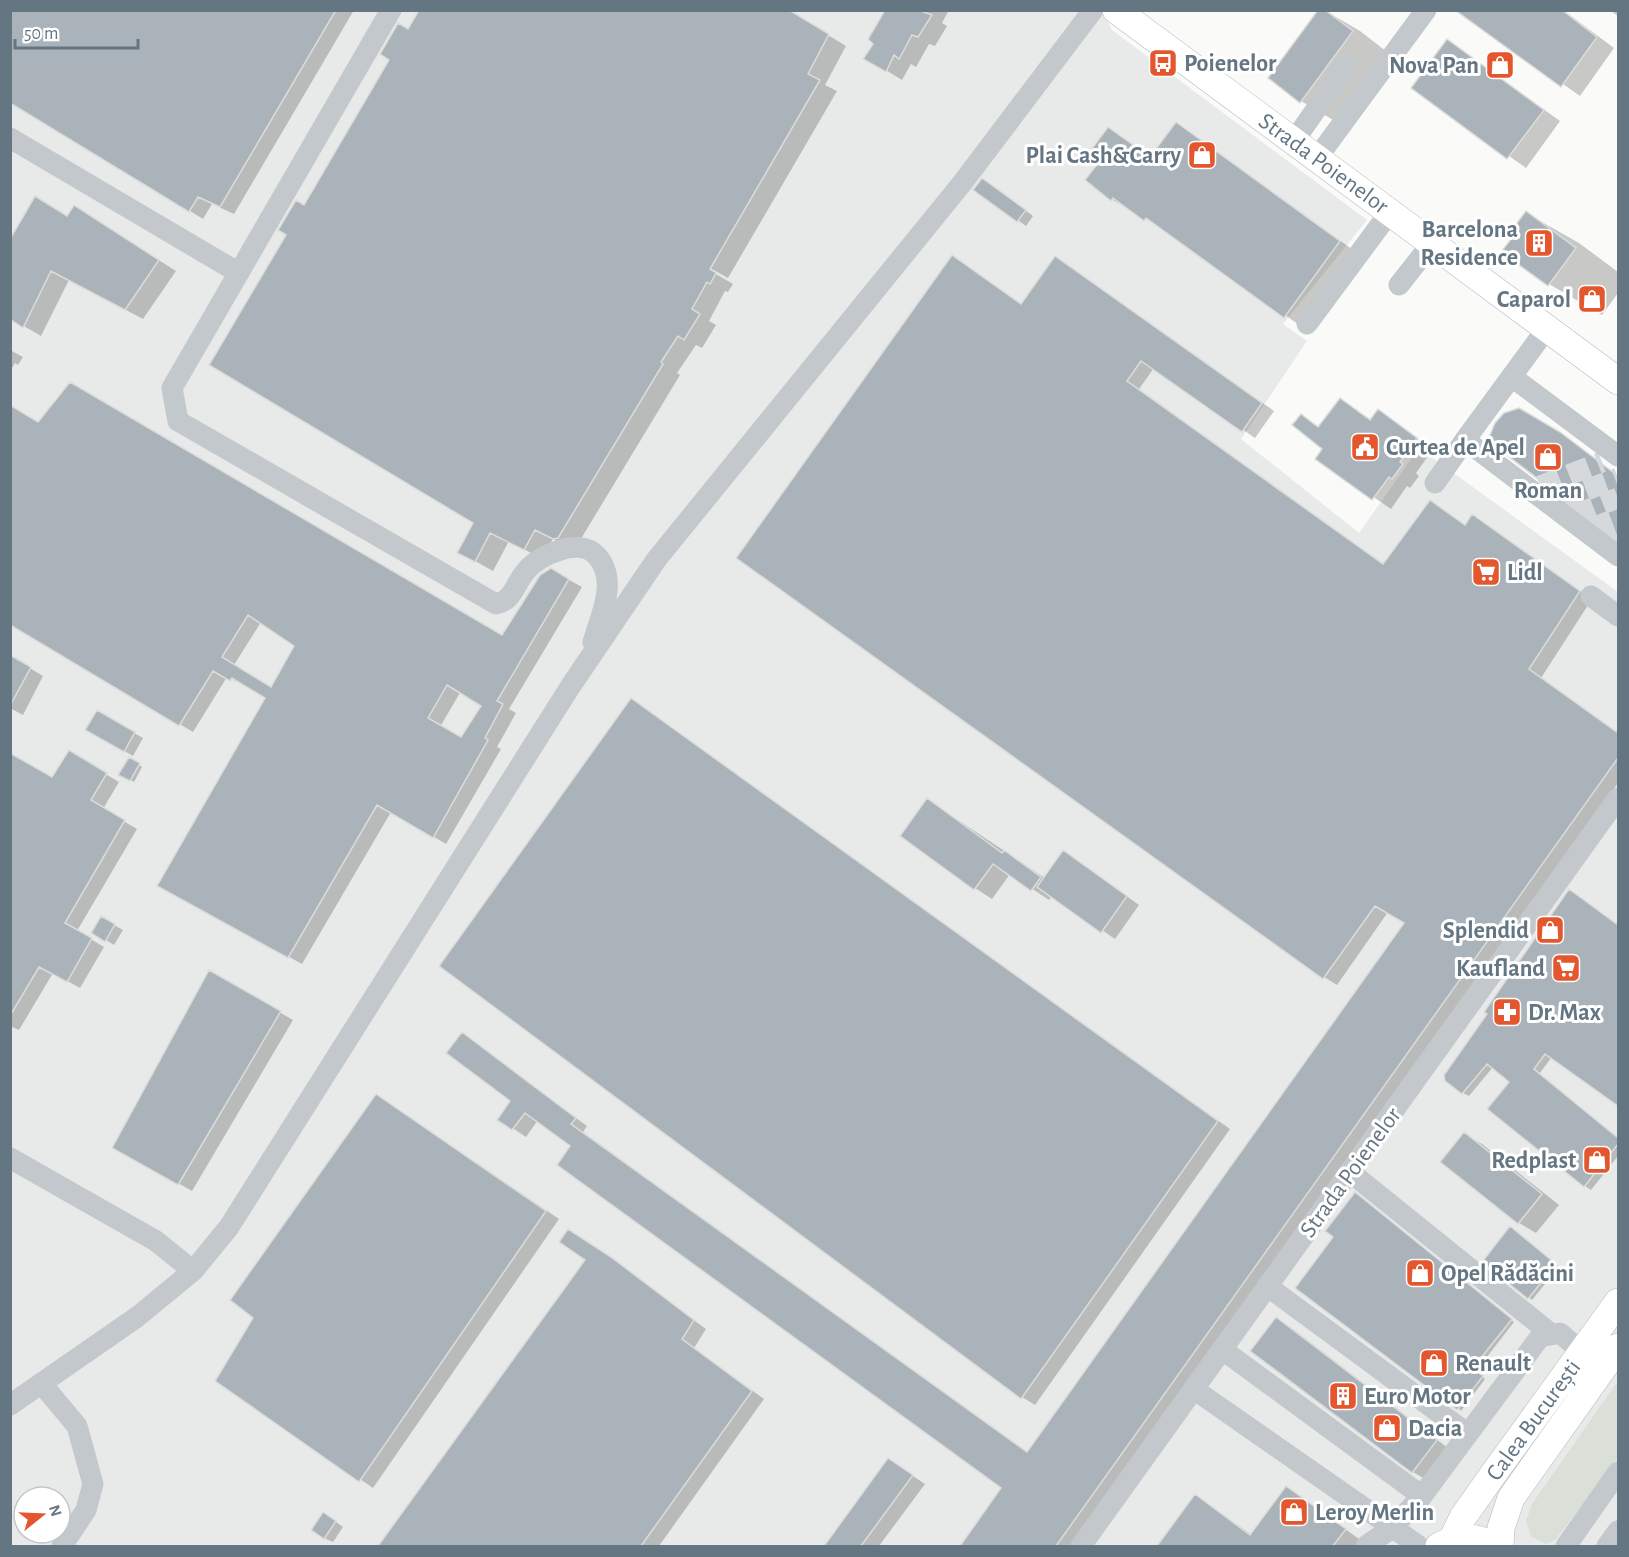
<svg xmlns="http://www.w3.org/2000/svg" width="1629" height="1557" viewBox="0 0 1629 1557" font-family="'Alegreya Sans',sans-serif">
	<style>
		.built { fill: #e8e9e9; fill-rule: evenodd }
		.green { fill: #dadfd7 }
		.shadow { fill: #0003; fill-rule: evenodd }
		.building { fill: #aab3b9; stroke: #dcdcda; stroke-width: 1.5; fill-rule: evenodd }
		.lines { fill: none; stroke-linecap: round; stroke-linejoin: round }
		.minor-tunnel { stroke: #d5d9db; stroke-width: 21; stroke-dasharray: 21 10; stroke-linecap: butt }
		.major-casing { stroke: #b5babe; stroke-width: 28 }
		.minor { stroke: #c3c8cc; stroke-width: 21 }
		.major { stroke: #fff; stroke-width: 27 }
		.labels { text-anchor: middle; stroke-width: 6; stroke-linejoin: round; paint-order: stroke }
		.poi-label { font-size: 24px; font-weight: bold; fill: #657683; stroke: #fff; text-anchor: start }
		.street-label { font-size: 24px; fill: #657683; stroke: #fff }
	</style>
	<rect width="100%" height="100%" fill="#fafaf8"/>
	<path class="built" d="M11,11H1102L1112,30L1367,220L1283,324L1307,341L1241,439L1359,533L1419,448L1618,592V1546H11ZM24,1497H60V1533H24Z"/>
	<path class="green" d="M1618,1381V1458L1555,1540L1546,1544L1531,1536L1526,1521L1532,1504Z"/>
	<path class="shadow" d="M10,10H354L234,214L212,204L203,219L190,211Z
		M787,10L846,46L825,85L837,91L728,278L710,268L709,270L733,284L728,292L725,291L709,321L716,325L702,348L696,345L677,373L680,375L576,547L572,548L553,539L542,559L509,541L493,571L459,552L475,523L304,207L408,31Z
		M883,10H949L942,23L947,26L935,46L929,44L916,67L911,64L902,80L866,58L875,44L885,12Z
		M1324,10L1360,31L1391,55L1340,124L1301,101L1270,78Z
		M1470,10H1563L1614,48L1580,96L1466,16Z
		M1610,10H1618V16L1615,14Z
		M1448,41L1560,121L1526,168L1413,88Z
		M1176,124L1356,252L1302,327L1163,228L1111,199L1101,162L1109,128L1152,157Z
		M991,185L1033,216L1026,226L975,189Z
		M1526,213L1579,243L1618,272V293L1602,315L1549,284L1514,238Z
		M68,218H92L176,271L143,319L69,280L41,336L10,318Z
		M953,257L1022,305L1068,265L1274,411L1255,438L1154,368L1139,389L1385,565L1431,502L1466,526L1485,524L1592,599L1541,678L1618,733V783L1074,1546H962L1003,1488L538,1120L526,1137L499,1119L512,1101L462,1034L587,1126L583,1132L1028,1453L1406,923L1388,912L1337,985L1324,977Z
		M10,350L23,357L18,365L15,363L12,368Z
		M1340,400L1372,420L1378,411L1433,449L1416,473L1419,476L1410,488L1407,486L1391,509L1317,458L1324,449L1301,416L1320,427Z
		M38,424L502,637L551,570L582,587L509,709L516,713L497,747L501,749L446,844L391,812L302,964L159,886L267,697L227,677L193,732L10,623ZM261,622L296,646L272,689L234,665ZM461,691L484,705L462,739L440,727Z
		M1564,436L1618,477V538L1492,443Z
		M10,656L43,676L23,715L10,708Z
		M644,708L1230,1129L1035,1405L1022,1397Z
		M97,712L143,738L133,756L87,729Z
		M10,754L53,779L82,760L119,782L103,809L137,829L77,931L104,947L80,988L53,973L19,1030L10,1026Z
		M129,759L142,767L134,782L121,774Z
		M928,800L1045,878L1076,860L1139,905L1115,939L1052,896L1049,900L1010,874L992,899L975,888Z
		M1576,894L1618,926V1104L1552,1057L1539,1074L1618,1138V1156L1591,1190L1585,1186L1511,1082L1493,1067L1469,1096L1463,1093Z
		M102,918L123,930L114,945L93,932Z
		M210,972L293,1020L192,1191L114,1147Z
		M390,1104L559,1219L373,1488L217,1381Z
		M1464,1134L1482,1144L1559,1205L1536,1233L1519,1223Z
		M1359,1196L1514,1322L1476,1371L1485,1379L1461,1411L1335,1237Z
		M1514,1230L1559,1267L1532,1300L1529,1297Z
		M582,1239L706,1329L694,1348L764,1399L659,1546H380L587,1260Z
		M1276,1319L1293,1329L1453,1452L1430,1482L1413,1472Z
		M889,1460L925,1484L879,1546H826Z
		M1287,1488L1362,1541L1358,1546H1159L1196,1496L1252,1535Z
		M332,1519L343,1527L333,1542L324,1538Z"/>
	<path class="building" d="M10,10H336L220,207L198,197L189,212L10,103Z
		M419,10H789L829,34L808,74L820,80L710,269L716,273L710,284L707,282L692,309L700,314L684,340L678,336L661,362L663,364L558,538L553,539L535,530L524,550L490,533L475,562L457,553L473,523L209,365L286,235L278,230L296,200L304,205L389,60L380,54L398,23L408,29Z
		M885,10H918L932,15L918,37L912,35L899,59L894,55L886,72L863,59L873,44L868,39Z
		M1318,10H1325L1353,31L1300,103L1268,78Z
		M1455,10H1562L1597,37L1561,87Z
		M1447,39L1544,110L1507,159L1411,88Z
		M1176,122L1340,241L1284,318L1146,218L1144,221L1113,198L1111,201L1085,180L1099,162L1088,154L1108,127L1150,157Z
		M982,178L1026,210L1017,222L973,190Z
		M35,196L67,216L74,205L159,260L125,310L51,271L23,328L10,319V239Z
		M1526,211L1576,248L1548,286L1501,252L1512,238L1508,235Z
		M952,255L1021,304L1055,256L1262,403L1242,432L1141,361L1127,381L1383,564L1430,500L1465,525L1472,514L1580,591L1529,669L1618,733V758L1056,1546H960L1001,1488L557,1165L570,1146L525,1113L512,1130L497,1120L510,1101L446,1053L462,1032L576,1118L571,1124L1027,1452L1404,923L1375,906L1323,979L736,558Z
		M70,382L502,635L540,575L551,568L569,579L497,701L503,704L485,738L488,740L433,838L377,805L288,958L157,886L265,698L232,678L230,681L213,671L179,726L10,625V405L38,422ZM248,615L294,646L271,687L222,657ZM447,685L481,706L461,737L428,718Z
		M1340,398L1370,420L1378,409L1417,438L1400,462L1403,464L1392,479L1389,477L1372,500L1315,459L1322,449L1292,425L1301,414L1318,427Z
		M1519,408L1560,432L1618,476V540L1491,443L1490,435L1495,423L1504,413Z
		M10,655L31,667L10,706Z
		M631,698L1218,1121L1021,1399L439,966Z
		M97,710L135,732L124,752L85,730Z
		M69,750L107,773L91,800L125,820L65,923L92,938L67,982L39,967L10,1016V753L52,777Z
		M129,757L140,763L130,781L118,775Z
		M927,798L1002,853L1004,850L1041,877L1031,891L993,864L974,890L900,836Z
		M1063,850L1127,896L1101,933L1037,887Z
		M1569,889L1618,925V1106L1545,1054L1534,1069L1618,1138V1144L1584,1187L1487,1109L1509,1082L1487,1064L1462,1094L1445,1081L1444,1075L1487,1014L1484,1012Z
		M101,916L115,924L105,942L91,933Z
		M209,970L281,1011L178,1185L112,1148Z
		M376,1094L546,1211L359,1482L215,1381L253,1318L230,1300Z
		M1464,1132L1542,1194L1518,1224L1440,1162Z
		M1355,1192L1512,1319L1473,1368L1483,1376L1457,1410L1295,1288L1333,1237L1325,1231Z
		M1510,1226L1556,1264L1528,1299L1482,1262Z
		M568,1229L611,1257L694,1320L682,1339L752,1391L641,1546H378L585,1260L559,1242Z
		M1276,1317L1437,1440L1412,1473L1250,1351Z
		M888,1458L913,1475L861,1546H824Z
		M1286,1486L1346,1529L1333,1546H1157L1195,1494L1250,1535Z
		M323,1512L336,1521L324,1539L311,1530Z"/>
	<g class="lines">
		<path class="minor-tunnel" d="M1540,486L1602,462
			M1557,501L1618,478
			M1574,515L1618,498
			M1592,528L1618,518
			M1609,541L1618,537"/>
		<g class="major-casing">
			<path id="major" d="M1116,10L1618,381
				M1452,1540L1463,1517L1497,1469L1618,1302
				M1439,1546C1457,1537 1476,1535 1494,1546
				M1500,1546L1501,1528L1511,1498L1618,1347"/>
		</g>
		<path class="minor" d="M391,10L172,388L178,421L496,604C514,600 515,583 526,571C539,555 579,537 596,555C619,579 601,615 593,642
			M10,138L239,273
			M1294,141L1346,66
			M1317,158L1426,10
			M1399,285L1432,243
			M1307,324L1390,212
			M1547,328L1465,440L1618,556
			M1512,377L1618,456
			M1435,483L1465,440
			M1591,596L1618,616
			M10,1158L156,1241L193,1271
			M1350,1172L1550,1333
			M1267,1286L1468,1434
			M1223,1350L1422,1496
			M41,1383L77,1426L93,1484L86,1510L62,1546
			M1195,1390L1419,1546
			M10,1405L137,1317L193,1271L229,1227L570,687L656,560L963,182L1093,10
			M1081,1546L1618,798
			M1366,1546L1392,1528L1422,1496L1540,1337L1560,1333L1582,1352
			M1566,1546L1618,1472
			M1607,1546L1618,1531"/>
		<use href="#major" class="major"/>
	</g>
	<defs>
		<g id="bus-square" transform="scale(1.5)"><rect x="-9" y="-9" width="18" height="18" rx="4" fill="#e4572e" stroke="#fff"/><path d="M-5-6H5V4H4V6H2V4H-2V6H-4V4H-5ZM-3.5-4V0h7V-4ZM-3.5 1.2v1.5H-2V1.2ZM2 1.2v1.5H3.5V1.2Z" fill="#fff"/></g>
		<g id="shop-square" transform="scale(1.5)"><rect x="-9" y="-9" width="18" height="18" rx="4" fill="#e4572e" stroke="#fff"/><path d="M-5-2.5h2.3a2.7 3.5 0 0 1 5.4 0H5L5.5 6h-11ZM-1.5-2.5h3a1.5 2.3 0 0 0-3 0Z" fill="#fff"/></g>
		<g id="building-square" transform="scale(1.5)"><rect x="-9" y="-9" width="18" height="18" rx="4" fill="#e4572e" stroke="#fff"/><path d="M-4-6H4V6H1V3H-1V6H-4ZM-2.5-4.3h1.7v1.8h-1.7ZM.8-4.3h1.7v1.8H.8ZM-2.5-1h1.7V.8h-1.7ZM.8-1h1.7V.8H.8Z" fill="#fff"/></g>
		<g id="civic-square" transform="scale(1.5)"><rect x="-9" y="-9" width="18" height="18" rx="4" fill="#e4572e" stroke="#fff"/><path d="M-.6-6.5H3V-4.5H.6V-3L4-1V1h2V6H-6V1h2V-1L-.6-3ZM-1.2 2.5V6h2.4V2.5Z" fill="#fff"/></g>
		<g id="supermarket-square" transform="scale(1.5)"><rect x="-9" y="-9" width="18" height="18" rx="4" fill="#e4572e" stroke="#fff"/><path d="M-6-5.5h2.5l.6 2H6L4.5 2H-2.5L-4.4-4H-6ZM-1.5 3.2a1.3 1.3 0 1 0 .1 0ZM3 3.2a1.3 1.3 0 1 0 .1 0Z" fill="#fff"/></g>
		<g id="pharmacy-square" transform="scale(1.5)"><rect x="-9" y="-9" width="18" height="18" rx="4" fill="#e4572e" stroke="#fff"/><path d="M-2-6h4v4h4v4h-4v4h-4v-4h-4v-4h4Z" fill="#fff"/></g>
	</defs>
	<g fill-rule="evenodd">
		<use href="#bus-square" x="1163" y="63"/>
		<use href="#shop-square" x="1500" y="65"/>
		<use href="#shop-square" x="1202" y="155"/>
		<use href="#building-square" x="1539" y="243"/>
		<use href="#shop-square" x="1592" y="299"/>
		<use href="#civic-square" x="1365" y="447"/>
		<use href="#shop-square" x="1548" y="457"/>
		<use href="#supermarket-square" x="1486" y="572"/>
		<use href="#shop-square" x="1550" y="930"/>
		<use href="#supermarket-square" x="1566" y="968"/>
		<use href="#pharmacy-square" x="1507" y="1012"/>
		<use href="#shop-square" x="1597" y="1160"/>
		<use href="#shop-square" x="1420" y="1273"/>
		<use href="#shop-square" x="1434" y="1363"/>
		<use href="#building-square" x="1343" y="1396"/>
		<use href="#shop-square" x="1387" y="1428"/>
		<use href="#shop-square" x="1294" y="1512"/>
	</g>
	<g class="labels">
		<g class="poi-label">
			<text x="1184" y="71">Poienelor</text>
			<text x="1479" y="73" text-anchor="end">Nova Pan</text>
			<text x="1181" y="163" text-anchor="end">Plai Cash&amp;Carry</text>
			<text x="1518" y="237" text-anchor="end">Barcelona<tspan x="1518" dy="28">Residence</tspan></text>
			<text x="1571" y="307" text-anchor="end">Caparol</text>
			<text x="1386" y="455">Curtea de Apel</text>
			<text x="1548" y="498" text-anchor="middle">Roman</text>
			<text x="1507" y="580">Lidl</text>
			<text x="1529" y="938" text-anchor="end">Splendid</text>
			<text x="1545" y="976" text-anchor="end">Kaufland</text>
			<text x="1528" y="1020">Dr. Max</text>
			<text x="1576" y="1168" text-anchor="end">Redplast</text>
			<text x="1441" y="1281">Opel Rădăcini</text>
			<text x="1455" y="1371">Renault</text>
			<text x="1364" y="1404">Euro Motor</text>
			<text x="1408" y="1436">Dacia</text>
			<text x="1315" y="1520">Leroy Merlin</text>
		</g>
		<g class="street-label">
			<text transform="translate(1324 163) rotate(36)" y="8">Strada Poienelor</text>
			<text transform="translate(1350 1172) rotate(-54)" y="8">Strada Poienelor</text>
			<text transform="translate(1533 1420) rotate(-54)" y="8">Calea București</text>
		</g>
	</g>
	<rect width="1629" height="1557" fill="none" stroke="#657683" stroke-width="24"/>
	<g transform="translate(42 1515) rotate(72)"><circle r="28" fill="#ffffff" stroke="#c1c8cd" stroke-width="1.5"/>
	<path d="M0-4.5L10 22L0 15L-10 22Z" fill="#e4572e"/>
	<text y="-9" font-size="16" font-weight="bold" text-anchor="middle" fill="#657683">N</text>
	</g>
	<path d="M15 39v9h123v-9" fill="none" stroke="#657683" stroke-width="3"/>
	<text x="24" y="39" font-size="18" fill="#657683" stroke="#ffffff" stroke-width="4.5" paint-order="stroke">50 m</text>
</svg>
